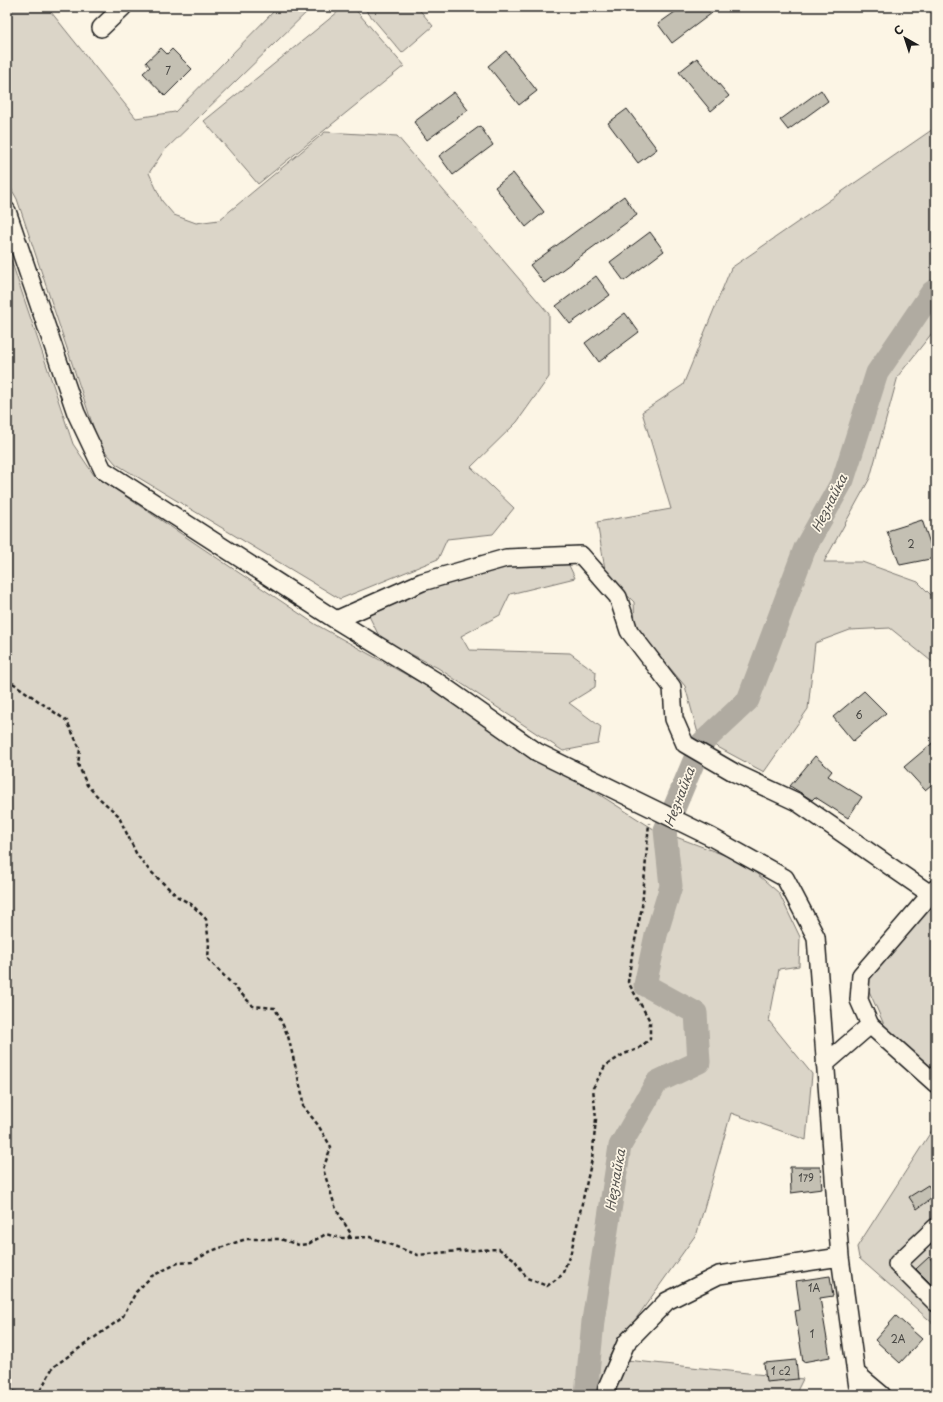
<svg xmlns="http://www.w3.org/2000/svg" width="943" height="1402" viewBox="0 0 943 1402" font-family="'Playpen Sans',sans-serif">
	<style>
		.green { fill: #dbd5c8; stroke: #7c7872 }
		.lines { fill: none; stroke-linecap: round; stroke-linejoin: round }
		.river { stroke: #b0aba1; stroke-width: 23 }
		.building { fill: #c4c0b3; stroke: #1c1c1c }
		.minor-casing { stroke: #1c1c1c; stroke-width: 20 }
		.path { stroke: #1c1c1c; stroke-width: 2.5; stroke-dasharray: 4 3; stroke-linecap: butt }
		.minor { stroke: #fcf5e5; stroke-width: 17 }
		.labels { text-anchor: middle; stroke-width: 3.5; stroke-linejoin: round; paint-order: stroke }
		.number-label { font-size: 10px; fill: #464542 }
		.water-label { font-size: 13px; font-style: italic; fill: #575551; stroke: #fcf5e5 }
	</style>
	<rect width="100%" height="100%" fill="#fcf5e5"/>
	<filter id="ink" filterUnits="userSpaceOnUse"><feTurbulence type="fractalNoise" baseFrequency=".025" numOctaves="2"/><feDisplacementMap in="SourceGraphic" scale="8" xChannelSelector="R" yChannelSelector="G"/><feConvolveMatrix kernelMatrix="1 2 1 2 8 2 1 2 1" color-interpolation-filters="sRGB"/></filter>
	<g filter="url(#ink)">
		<path class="green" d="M7,7H47L136,118L175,112L278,7H312L163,152L149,173L162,201L174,215L196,223L219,220L325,132L397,136L549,314V377L517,422L471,467L514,508L493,534L447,539L438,559L340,599L116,464L99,444L17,199L7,181Z
			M344,7H353L404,66L258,184L204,121Z
			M363,7H417L433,26L402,53Z
			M936,127V328L898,376L870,478L824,562H862L918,582L936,600V665L890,628L850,630L815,643L808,709L764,772L699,737L685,686L635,626L634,602L606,575L597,522L671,509L642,412L683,385L731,268Z
			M7,248L73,444L94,475L315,624L441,694L652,828L743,862L779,893L800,937L799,966L779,969L769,1021L812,1074L806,1140L731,1113L697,1233L608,1358L803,1379L795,1395H7Z
			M567,561L575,578L510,594L500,615L461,636L469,650L570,653L596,672L595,687L569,703L601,727L598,744L563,751L438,668L380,638L368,614L430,588L500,566Z
			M936,893V1075L886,1029L865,982Z
			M936,1124V1326L859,1258L857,1247Z"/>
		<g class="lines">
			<path class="river" d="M586,1395L593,1321L620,1146L657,1082L699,1062L696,1013L645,985L656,935L671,886L665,830L701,744L748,700L805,548L843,480L877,373L932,292L936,290"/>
		</g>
		<path class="building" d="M682,7H708L712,13L672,43L658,24Z
			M161,48L167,54L172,49L192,69L165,96L143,73L150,67L146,62Z
			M506,51L537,91L519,105L488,66Z
			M697,58L729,96L711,111L679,72Z
			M821,90L828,101L788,130L780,120Z
			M454,92L468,110L427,140L414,122Z
			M627,109L657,149L638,163L608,123Z
			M480,126L493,145L453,175L439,156Z
			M513,173L544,212L526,227L495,187Z
			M624,196L637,215L544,283L530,265Z
			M650,232L664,251L624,281L610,262Z
			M596,276L610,295L570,324L556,306Z
			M625,313L639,332L599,362L585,343Z
			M922,520L935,558L900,565L887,531Z
			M864,691L886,713L853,741L833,717Z
			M936,740V781L925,790L904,767Z
			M815,756L832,771L828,776L862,797L848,818L815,797L812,800L790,786Z
			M790,1167H820L822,1189L791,1193Z
			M928,1185L935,1196L917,1209L909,1197Z
			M929,1257L936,1265V1279L931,1284L916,1269Z
			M830,1276L833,1296L820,1298L830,1357L803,1362L795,1311L800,1310L796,1281Z
			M896,1316L922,1339L900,1363L875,1340Z
			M796,1360L798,1379L766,1382L764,1363Z"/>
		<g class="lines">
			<g class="minor-casing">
				<path id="minor" d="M101,28L123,7
					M7,211L76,413L103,470L336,620L439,683L537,752L711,837L785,878L816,937L840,1257L859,1395
					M336,620L422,582L506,558L581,555L618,597L629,631L672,687L674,719L685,744L735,773L797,802L936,898
					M870,1025L936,1084
					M825,1064L870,1025L859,1000L861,975L936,888
					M936,1227L897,1264L936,1303
					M857,1374L882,1395
					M606,1395L607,1387L626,1343L667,1301L719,1275L840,1257"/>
			</g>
			<path class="path" d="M7,679L67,721L80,749L78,764L87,785L99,798L118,815L137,855L149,870L178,897L191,904L206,919L209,944L208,959L253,1006L275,1008L288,1036L302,1094L303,1106L318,1125L331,1147L323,1169L336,1209L351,1234L348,1238H340L326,1234L308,1244L299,1245L280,1239H246L211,1251L192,1262L178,1263L152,1276L136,1292L122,1318L53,1367L40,1391L32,1395
				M348,1238L370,1237L418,1255L458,1251L499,1249L514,1259L527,1278L547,1286L562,1275L571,1252L592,1159L596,1119L593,1088L605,1066L624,1054L638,1049L650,1039V1021L628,982L632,955L642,907L649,823
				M7,1389L23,1395"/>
			<use href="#minor" class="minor"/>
		</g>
	</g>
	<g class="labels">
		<g class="number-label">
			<text x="168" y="75">7</text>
			<text x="911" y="548">2</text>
			<text x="859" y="719">6</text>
			<text x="806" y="1182">179</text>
			<text x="814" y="1292">1А</text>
			<text x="812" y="1338">1</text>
			<text x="898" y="1343">2А</text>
			<text x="781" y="1375">1 с2</text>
		</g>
		<g class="water-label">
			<text transform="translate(829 503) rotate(-63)" y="5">Незнайка</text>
			<text transform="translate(679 797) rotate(-69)" y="5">Незнайка</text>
			<text transform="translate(615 1180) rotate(-80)" y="5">Незнайка</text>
		</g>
	</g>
	<rect width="943" height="1402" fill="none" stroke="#fcf5e5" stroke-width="24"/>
	<rect x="12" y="12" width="919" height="1378" fill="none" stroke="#1c1c1c" stroke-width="1.5" filter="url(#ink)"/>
	<g transform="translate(905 38) rotate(321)" stroke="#fcf5e5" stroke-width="3" paint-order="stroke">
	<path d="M0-3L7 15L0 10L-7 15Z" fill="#1c1c1c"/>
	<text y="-6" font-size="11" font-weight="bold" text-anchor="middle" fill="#1c1c1c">С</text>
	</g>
</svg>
